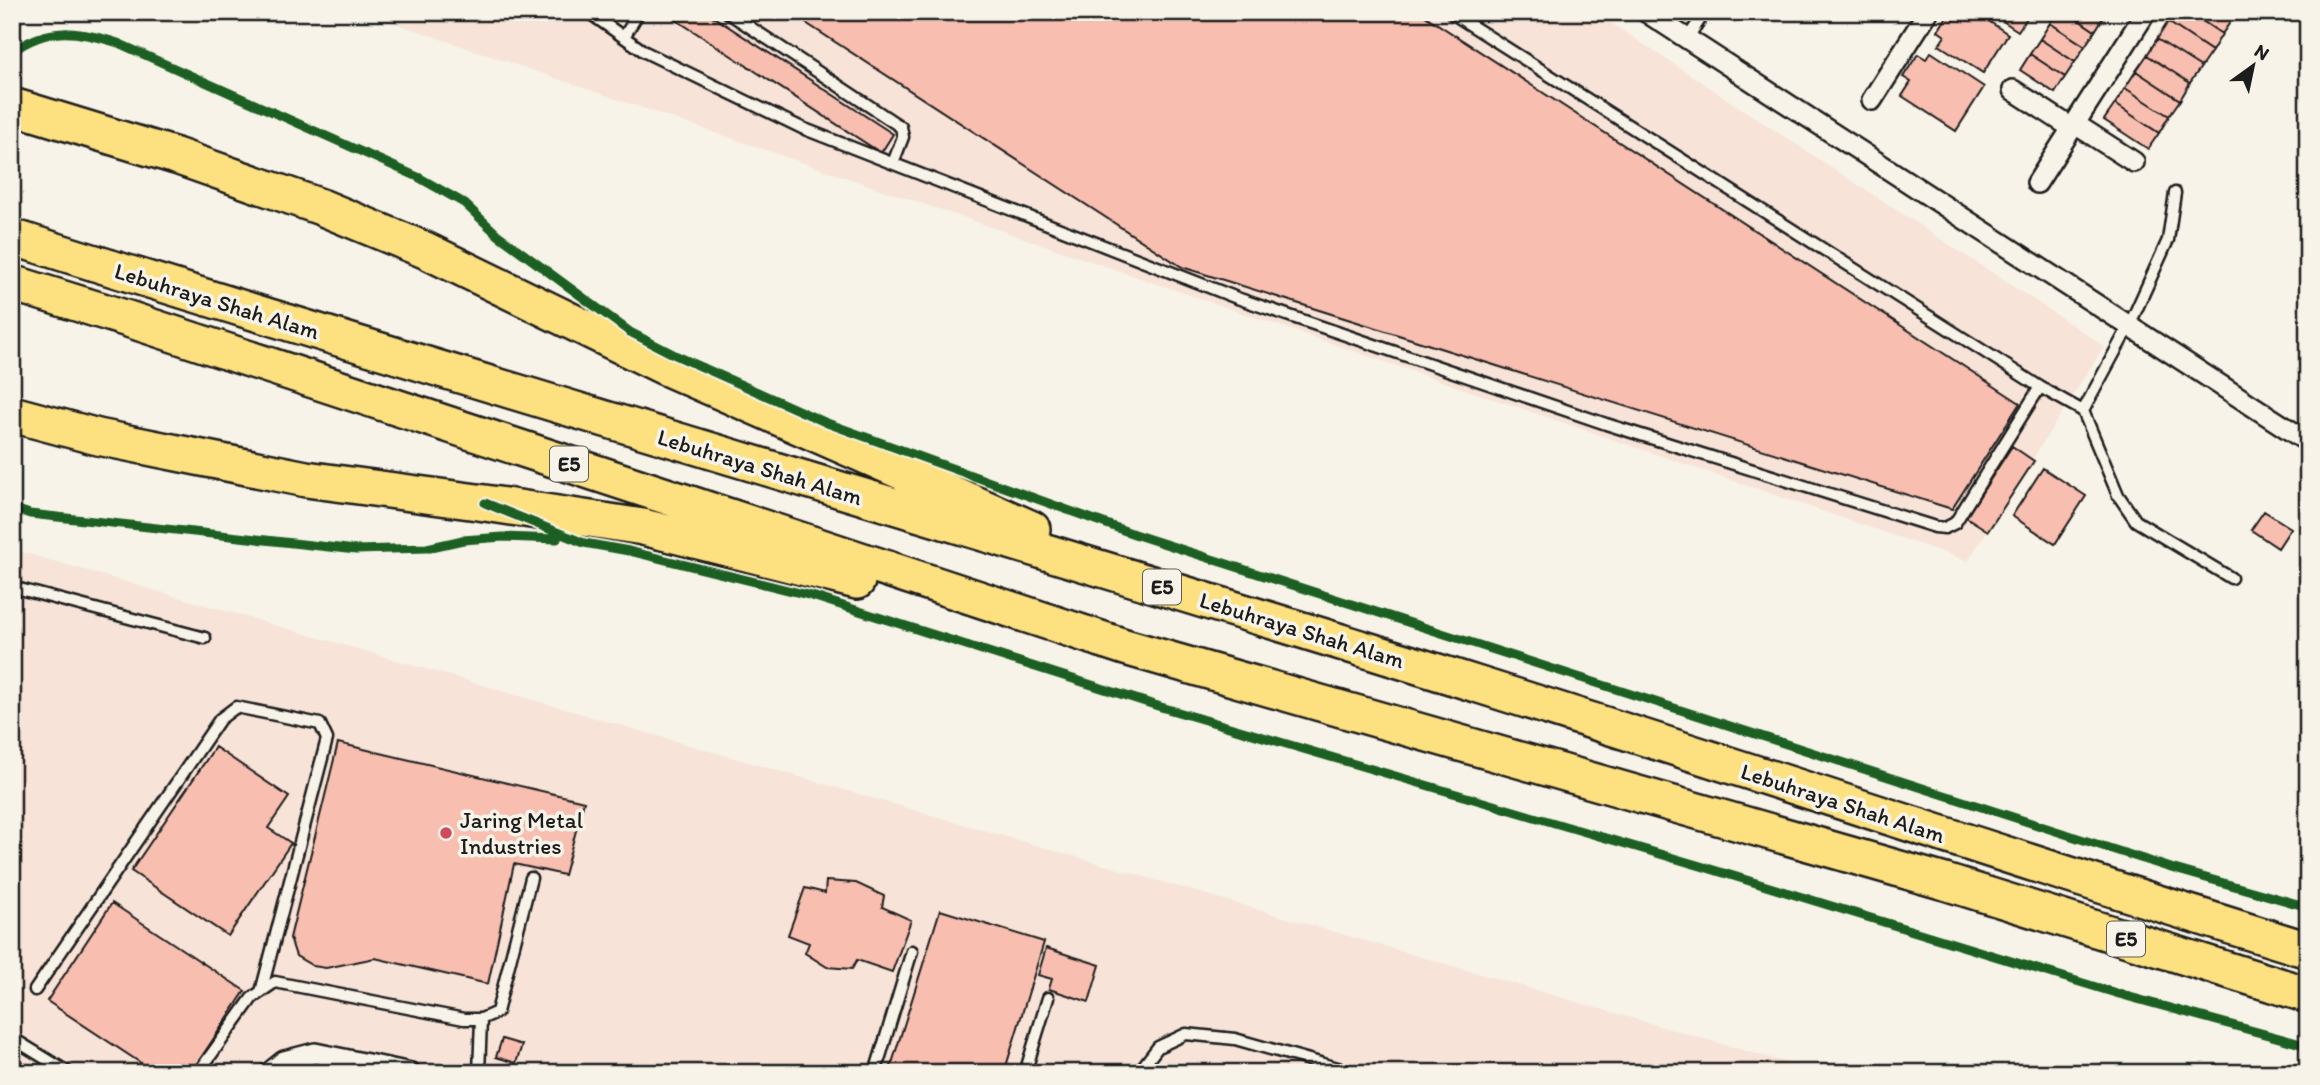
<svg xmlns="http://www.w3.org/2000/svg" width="2320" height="1085" viewBox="0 0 2320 1085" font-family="Itim,sans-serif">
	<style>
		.built { fill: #f7e3d7 }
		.building { fill: #f8beb0; stroke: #1c1c1c; stroke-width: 2 }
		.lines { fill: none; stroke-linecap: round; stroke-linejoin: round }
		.service-casing { stroke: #1c1c1c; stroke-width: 15 }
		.minor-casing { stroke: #1c1c1c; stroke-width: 24 }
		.motorway-casing { stroke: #1c1c1c; stroke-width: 40 }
		.service { stroke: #f7f3e8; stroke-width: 10 }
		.minor { stroke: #f7f3e8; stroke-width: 19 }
		.motorway { stroke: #fde080; stroke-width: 35 }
		.cycleway-casing { stroke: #f7f3e8; stroke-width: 13 }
		.cycleway { stroke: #1b5e20; stroke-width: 9 }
		.poi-dot { fill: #d1495b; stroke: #f7f3e8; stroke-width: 2.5 }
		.labels { text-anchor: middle; stroke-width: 7; stroke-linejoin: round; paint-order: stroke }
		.shield { fill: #f7f3e8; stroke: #5e5c59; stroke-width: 2 }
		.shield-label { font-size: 21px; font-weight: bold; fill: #1c1c1c }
		.street-label { font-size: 23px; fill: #1c1c1c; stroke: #f7f3e8 }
		.poi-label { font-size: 23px; fill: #1c1c1c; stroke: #f7f3e8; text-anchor: start }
	</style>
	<rect width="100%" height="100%" fill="#f7f3e8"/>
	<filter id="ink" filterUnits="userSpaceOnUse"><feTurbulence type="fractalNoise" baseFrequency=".0143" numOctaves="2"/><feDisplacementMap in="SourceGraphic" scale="14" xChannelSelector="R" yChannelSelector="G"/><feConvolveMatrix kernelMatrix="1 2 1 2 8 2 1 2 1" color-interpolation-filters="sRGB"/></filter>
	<g filter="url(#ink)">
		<path class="built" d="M362,12H1594L2104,346L1968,561Z
			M12,549L1822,1073H12Z"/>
		<path class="building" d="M664,12H706L893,134L881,153Z
			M789,12H1419L2020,403L1952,509L1182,267Z
			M1961,12H1975L2008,34L1983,73L1939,45L1945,36L1938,31L1948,15L1955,20Z
			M1989,12H2031L2018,31Z
			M2057,12H2067L2095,31L2085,46L2050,23Z
			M2067,12H2101L2105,15L2095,31Z
			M2174,12H2189L2222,34L2212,51L2168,22Z
			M2189,12H2224L2233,18L2222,34Z
			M2168,22L2212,51L2201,67L2157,39Z
			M2050,23L2085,46L2075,62L2040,39Z
			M2040,39L2075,62L2065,77L2030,54Z
			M2157,39L2201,67L2190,83L2147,55Z
			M1931,52L1984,87L1956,131L1902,96L1911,82L1903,77L1918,54L1926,59Z
			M2030,54L2065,77L2055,93L2020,70Z
			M2147,55L2190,83L2180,100L2136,71Z
			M2136,71L2180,100L2169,116L2125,88Z
			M2125,88L2169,116L2159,133L2115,104Z
			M2115,104L2159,133L2148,149L2104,120Z
			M2012,446L2034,461L1988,531L1966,517Z
			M2043,468L2086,496L2055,544L2012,516Z
			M2264,511L2291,528L2278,548L2251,530Z
			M338,743L584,801L564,875L514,864L488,984L375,958L326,968L313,966L296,956L290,938Z
			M215,747L289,797L268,828L291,843L228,936L131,871Z
			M826,881L856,883L884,896L882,907L911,920L892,972L857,960L852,969L827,967L805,953L809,943L788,935L805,888L825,893Z
			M112,903L245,991L191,1073H156L47,1001Z
			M940,910L1044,942L1004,1073H889Z
			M1046,948L1100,965L1089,1002L1049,989L1052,979L1038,975Z
			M502,1039L522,1045L516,1063L496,1057Z
			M12,1056L36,1071L35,1073H12Z"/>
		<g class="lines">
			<g class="service-casing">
				<path id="service" d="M588,12L645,52L802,128L1237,298L1606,424L1935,527L1945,528L1955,523L2040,387
					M727,12L901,127L903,137L893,163
					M1450,12L2040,387L2083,411L2129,326L2168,240L2175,193
					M624,37L639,12
					M1687,39L1705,12
					M2083,411L2118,495L2136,521L2231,578
					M12,587L205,638
					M35,990L220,719L236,707L320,724L327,739L261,992
					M481,1019L497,1012L531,878
					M12,1038L69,1073
					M198,1073L252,998L275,982L464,1019H481L479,1073
					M875,1073L912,951
					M1025,1073L1048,998
					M1138,1073L1158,1047L1186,1034L1235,1039L1355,1073"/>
			</g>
			<g class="minor-casing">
				<path id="minor" d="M1646,12L2308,442
					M2013,90L2072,128
					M1872,100L1928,12
					M2075,124L2134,162
					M2037,183L2146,12
					M269,1073L284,1061L315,1053L411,1073"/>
			</g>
			<g class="motorway-casing">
				<path id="motorway" d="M12,106L176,156L321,207L425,250L665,367L1032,529
					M12,237C500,391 992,532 1479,685C1756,772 2031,865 2308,950
					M12,283L128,319L1125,647L1945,882L2308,995
					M12,414L98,437L306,479L485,503L643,527L857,581"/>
			</g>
			<use href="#service" class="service"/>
			<use href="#minor" class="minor"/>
			<use href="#motorway" class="motorway"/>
			<g class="cycleway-casing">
				<path id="cycleway" d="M12,52C49,25 78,31 118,43L418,177L464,203L498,235L630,332L675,355L827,423L1134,534L2171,868L2308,907
					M485,503L584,543L629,551L812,596L1161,707L1704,867L2119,994L2308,1046
					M12,508L30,514L356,550L427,548L463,540L503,537L557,539"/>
			</g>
			<use href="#cycleway" class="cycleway"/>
		</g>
	</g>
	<circle class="poi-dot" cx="446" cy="833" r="7"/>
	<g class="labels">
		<g class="shield">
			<rect x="550" y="446.5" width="38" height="35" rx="5"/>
			<rect x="1143" y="569.5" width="38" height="35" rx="5"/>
			<rect x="2107" y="921.5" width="38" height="35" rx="5"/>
		</g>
		<g class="shield-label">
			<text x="569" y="471">E5</text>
			<text x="1162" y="594">E5</text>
			<text x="2126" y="946">E5</text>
		</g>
		<g class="street-label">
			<text transform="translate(217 301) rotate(17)" y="8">Lebuhraya Shah Alam</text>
			<text transform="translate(760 467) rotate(17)" y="8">Lebuhraya Shah Alam</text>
			<text transform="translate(1302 630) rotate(17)" y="8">Lebuhraya Shah Alam</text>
			<text transform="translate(1843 803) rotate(18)" y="8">Lebuhraya Shah Alam</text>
		</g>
		<g class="poi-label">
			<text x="460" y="828">Jaring Metal<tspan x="460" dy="26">Industries</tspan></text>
		</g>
	</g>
	<rect width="2320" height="1085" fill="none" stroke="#f7f3e8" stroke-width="42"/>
	<rect x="21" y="21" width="2278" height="1043" fill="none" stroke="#1c1c1c" stroke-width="2.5" filter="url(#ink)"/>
	<g transform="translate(2253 66) rotate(33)" stroke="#f7f3e8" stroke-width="5" paint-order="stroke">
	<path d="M0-5L12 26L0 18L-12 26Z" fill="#1c1c1c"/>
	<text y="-10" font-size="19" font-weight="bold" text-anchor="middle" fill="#1c1c1c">N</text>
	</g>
</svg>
